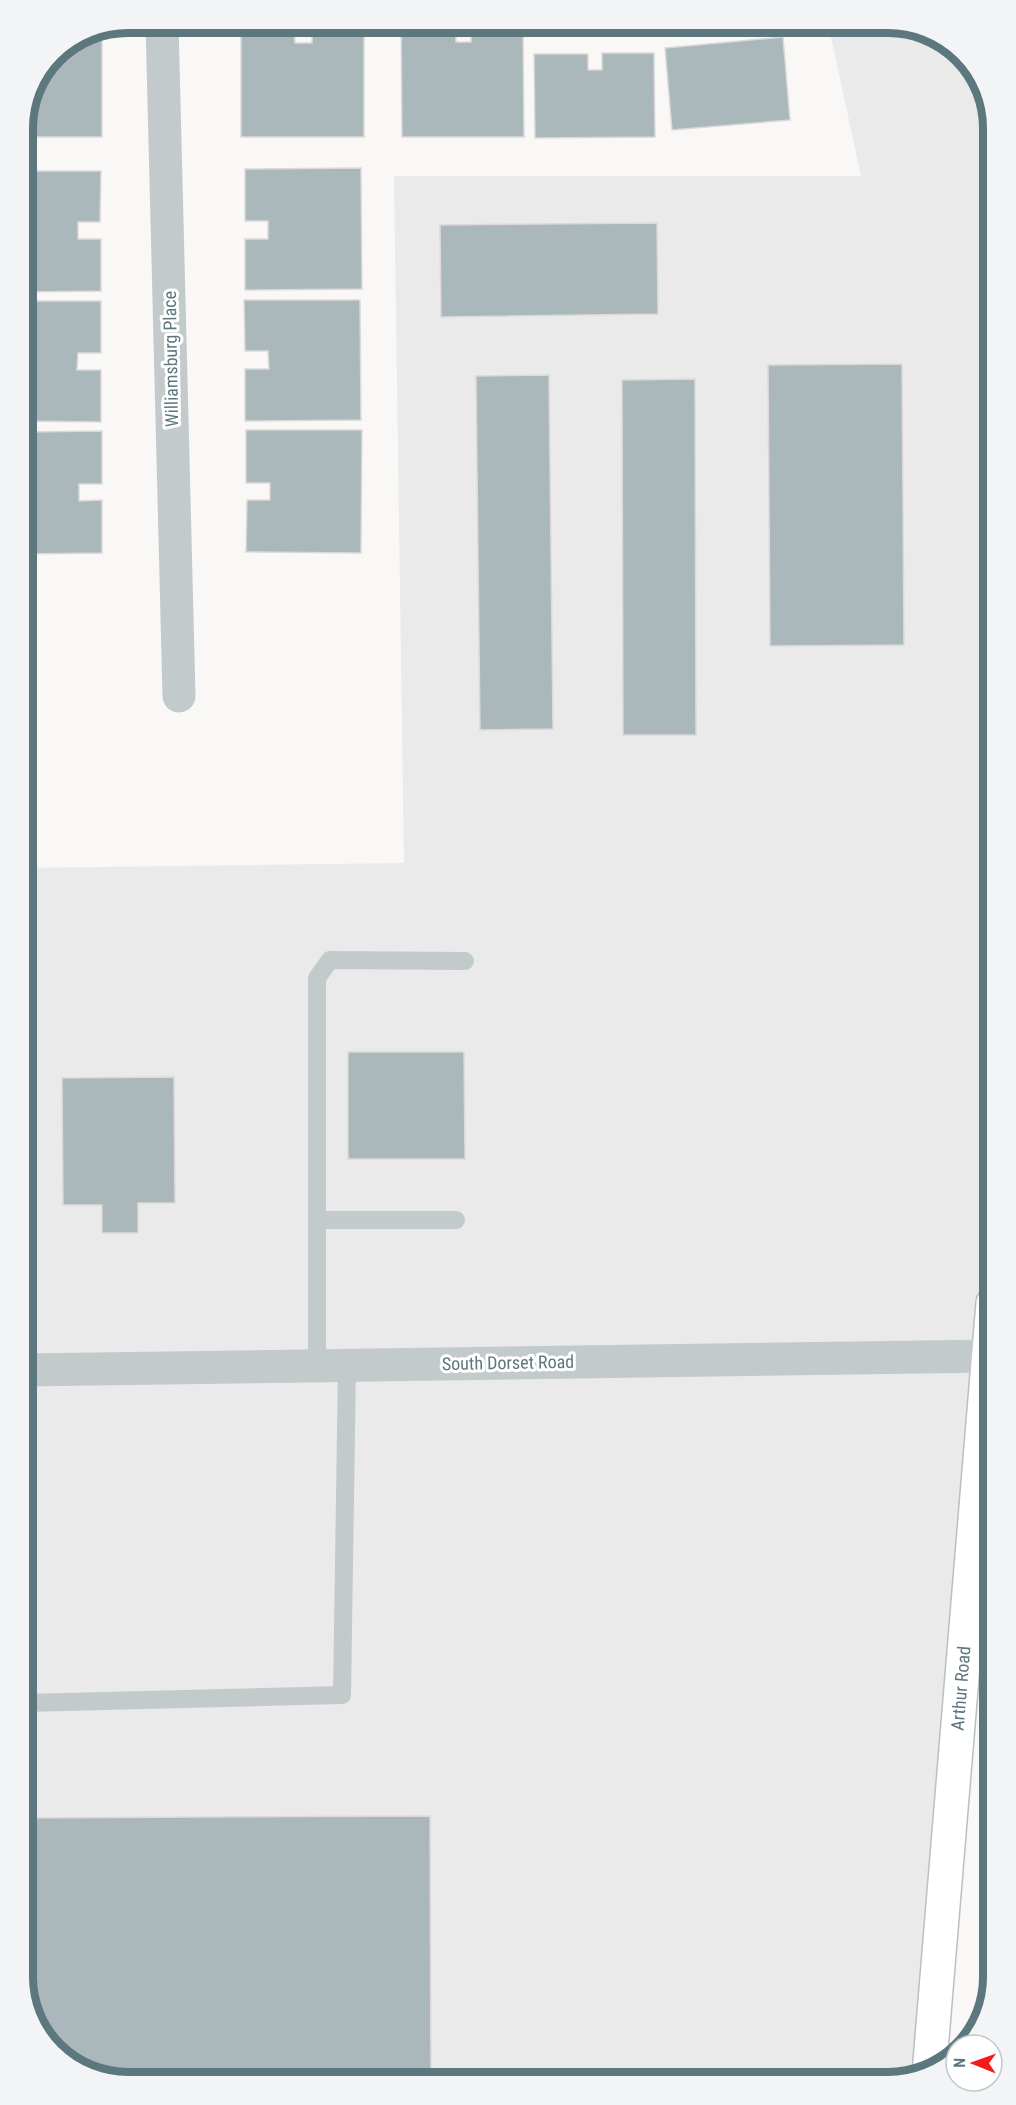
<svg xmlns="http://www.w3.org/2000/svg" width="1016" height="2105" viewBox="0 0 1016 2105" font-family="'Roboto Condensed',sans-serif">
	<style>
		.built { fill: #e9eae9 }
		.building { fill: #aab7bb; stroke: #dbdad8; stroke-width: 1.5 }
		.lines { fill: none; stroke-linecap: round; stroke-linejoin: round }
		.secondary-casing { stroke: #b7c0c3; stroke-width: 36 }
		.service { stroke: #c3cacc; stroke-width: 18 }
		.minor { stroke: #c3cacc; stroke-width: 33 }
		.secondary { stroke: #fff; stroke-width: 33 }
		.labels { text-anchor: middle; stroke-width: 6; stroke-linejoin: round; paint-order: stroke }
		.street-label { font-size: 18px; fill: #5c777e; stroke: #fff }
		.rim { fill: none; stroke: #5c777e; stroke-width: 8 }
	</style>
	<rect width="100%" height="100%" fill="#f9f8f6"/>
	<path class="built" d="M828,23H895L952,44L986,88L993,128V1356L928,2075L888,2082H121L69,2065L23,1977L24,868L404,863L394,176H861Z"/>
	<path class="building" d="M241,23H294L295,43H312V23H364V137H241Z
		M401,23H456V42H471V23H523L524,137H402Z
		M102,28V137H23V121L54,53L88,30Z
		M783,37L790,120L672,130L665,48Z
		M602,53H654L655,137L535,138L534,54H588V70H602Z
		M361,168L362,289L245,290V239H268V221H245V169Z
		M23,171H101L100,222H78V239H101V291L23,292Z
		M657,223L658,314L441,317L440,225Z
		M244,300H360L361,420L245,421V369H269L268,351H245Z
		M23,301H101V353H78L77,370H101V422L23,421Z
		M902,364L904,645L770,646L768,365Z
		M549,375L553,729L480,730L476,376Z
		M695,379L696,735H623L622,380Z
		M246,430H362L361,553L246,552L247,500H270V483H246Z
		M102,431V484H79V501L102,500V553L23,554V432Z
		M348,1052H464L465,1159H348Z
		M174,1077L175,1203H138V1233H102V1205H63L62,1078Z
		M430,1816L431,2082H121L69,2065L30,2017L22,1977L23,1818Z"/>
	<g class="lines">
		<g class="secondary-casing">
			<g id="secondary">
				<path id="s1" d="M929,2074L993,1303"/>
			</g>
		</g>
		<path class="service" d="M317,1220H456
			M317,1366V978L330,960L465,961
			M23,1703L342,1695L347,1366"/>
		<path class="minor" d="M162,23L179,696
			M23,1370L993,1356"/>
		<use href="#secondary" class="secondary"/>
	</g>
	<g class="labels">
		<g class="street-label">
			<text transform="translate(171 359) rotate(-91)" y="6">Williamsburg Place</text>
			<text transform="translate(508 1363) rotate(-1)" y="6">South Dorset Road</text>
			<text dy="6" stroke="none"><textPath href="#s1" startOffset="387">Arthur Road</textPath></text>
		</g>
	</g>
	<path d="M0 0H1016V2105H0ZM128 33H888A95 95 0 0 1 983 128V1977A95 95 0 0 1 888 2072H128A95 95 0 0 1 33 1977V128A95 95 0 0 1 128 33Z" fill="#f2f4f5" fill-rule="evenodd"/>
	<path class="rim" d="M128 33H888A95 95 0 0 1 983 128V1977A95 95 0 0 1 888 2072H128A95 95 0 0 1 33 1977V128A95 95 0 0 1 128 33Z"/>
	<g transform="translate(974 2063) rotate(271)"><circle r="28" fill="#ffffff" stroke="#bec9cb" stroke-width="1.5"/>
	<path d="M0-4.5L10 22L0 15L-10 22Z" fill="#f61919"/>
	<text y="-9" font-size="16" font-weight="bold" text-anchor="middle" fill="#5c777e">N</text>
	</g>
</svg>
